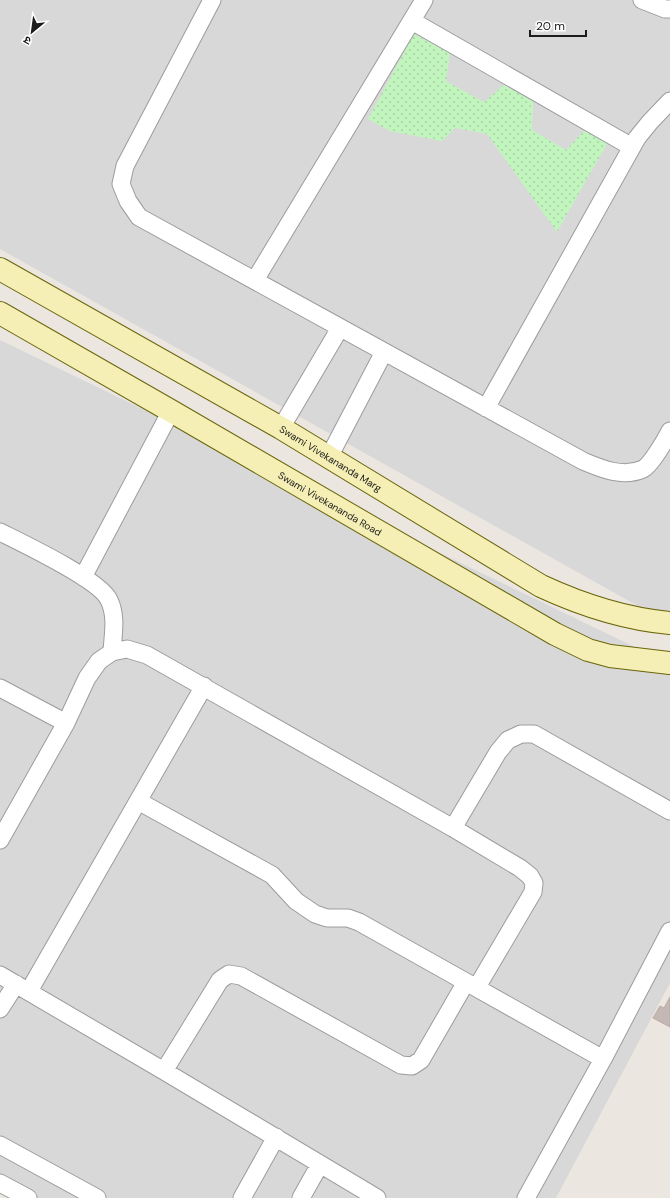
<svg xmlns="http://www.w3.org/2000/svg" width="670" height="1198" viewBox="0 0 670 1198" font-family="'DM Sans','Noto Sans Devanagari',sans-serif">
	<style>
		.residential { fill: #d9d8d8 }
		.park { fill: url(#park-dots) }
		.building { fill: #c3b8b4; stroke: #bcaba4 }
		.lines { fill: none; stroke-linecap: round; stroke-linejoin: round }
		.street-casing { stroke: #9c9c9c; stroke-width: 19 }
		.secondary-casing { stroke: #69650a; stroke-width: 24 }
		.street { stroke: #fff; stroke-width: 17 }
		.secondary { stroke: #f5efb5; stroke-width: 22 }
		.labels { text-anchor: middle; stroke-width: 3; stroke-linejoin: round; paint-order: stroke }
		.street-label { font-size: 10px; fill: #1b1b1b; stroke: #fff }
	</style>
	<defs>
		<pattern id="park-dots" width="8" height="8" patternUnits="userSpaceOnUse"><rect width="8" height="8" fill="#c2f5be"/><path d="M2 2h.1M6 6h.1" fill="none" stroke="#a6d1a3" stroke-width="1.8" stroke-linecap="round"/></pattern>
	</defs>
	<rect width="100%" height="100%" fill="#ece6e1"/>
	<path class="residential" d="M0,0H670V624L0,249Z
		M0,340L670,664V983L556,1198H16L0,1190Z"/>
	<path class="park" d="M414,34L450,53L446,81L484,102L504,85L533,100L532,130L566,150L585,130L608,142L557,232L487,134L455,128L442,141L390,131L368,119Z"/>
	<path class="building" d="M670,997V1027L653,1018L660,1006L664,1008Z"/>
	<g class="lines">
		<g class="street-casing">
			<path id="street" d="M212,0L125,166L121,184L128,201L139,217L583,461C602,469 623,478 643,469C651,465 666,439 670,431
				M642,0L665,9H670
				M412,21L632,147
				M255,280L424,0
				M486,408L637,138L650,122L670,101
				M281,428L340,328
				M329,457L384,352
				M0,532C22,543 100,580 109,600C117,616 113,634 112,652
				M83,577L171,411
				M0,688L66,723
				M138,801L272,875L296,901L315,914L327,918H348L359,922L466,982
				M453,828L498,752L508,740L521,734H534L670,811
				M0,840L66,723L87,678L99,661L112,652L127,649L147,655L453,828L520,868L530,876L534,883L533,892L477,987
				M0,975L164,1071L377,1198
				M29,991L204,686
				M0,1009L16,984
				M164,1071L220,980L229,974L241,976L401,1065L412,1066L421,1060L466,982L603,1059
				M0,1145L97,1198
				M0,1183L28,1198
				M242,1198L276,1137
				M301,1198L320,1164
				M526,1198L603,1059L670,931"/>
		</g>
		<g class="secondary-casing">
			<g id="secondary">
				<path id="s1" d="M0,269L281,428L541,586C582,605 625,619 670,623"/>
				<path id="s2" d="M0,313L171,411L555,634L588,650L610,656L670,663"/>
			</g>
		</g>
		<use href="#street" class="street"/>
		<use href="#secondary" class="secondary"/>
	</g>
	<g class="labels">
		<g class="street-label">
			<text dy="4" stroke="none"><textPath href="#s1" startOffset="381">Swami Vivekananda Marg</textPath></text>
			<text dy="4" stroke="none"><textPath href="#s2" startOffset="381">Swami Vivekananda Road</textPath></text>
		</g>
	</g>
	<g transform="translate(32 32) rotate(209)" stroke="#ffffff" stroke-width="3" paint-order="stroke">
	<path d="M0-3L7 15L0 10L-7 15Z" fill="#1b1b1b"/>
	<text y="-6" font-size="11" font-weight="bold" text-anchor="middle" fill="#1b1b1b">उ</text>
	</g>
	<path d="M530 30v6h56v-6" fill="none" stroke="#1b1b1b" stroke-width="2"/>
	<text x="536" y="30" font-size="12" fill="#1b1b1b" stroke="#ffffff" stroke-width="3" paint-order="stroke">20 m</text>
</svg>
